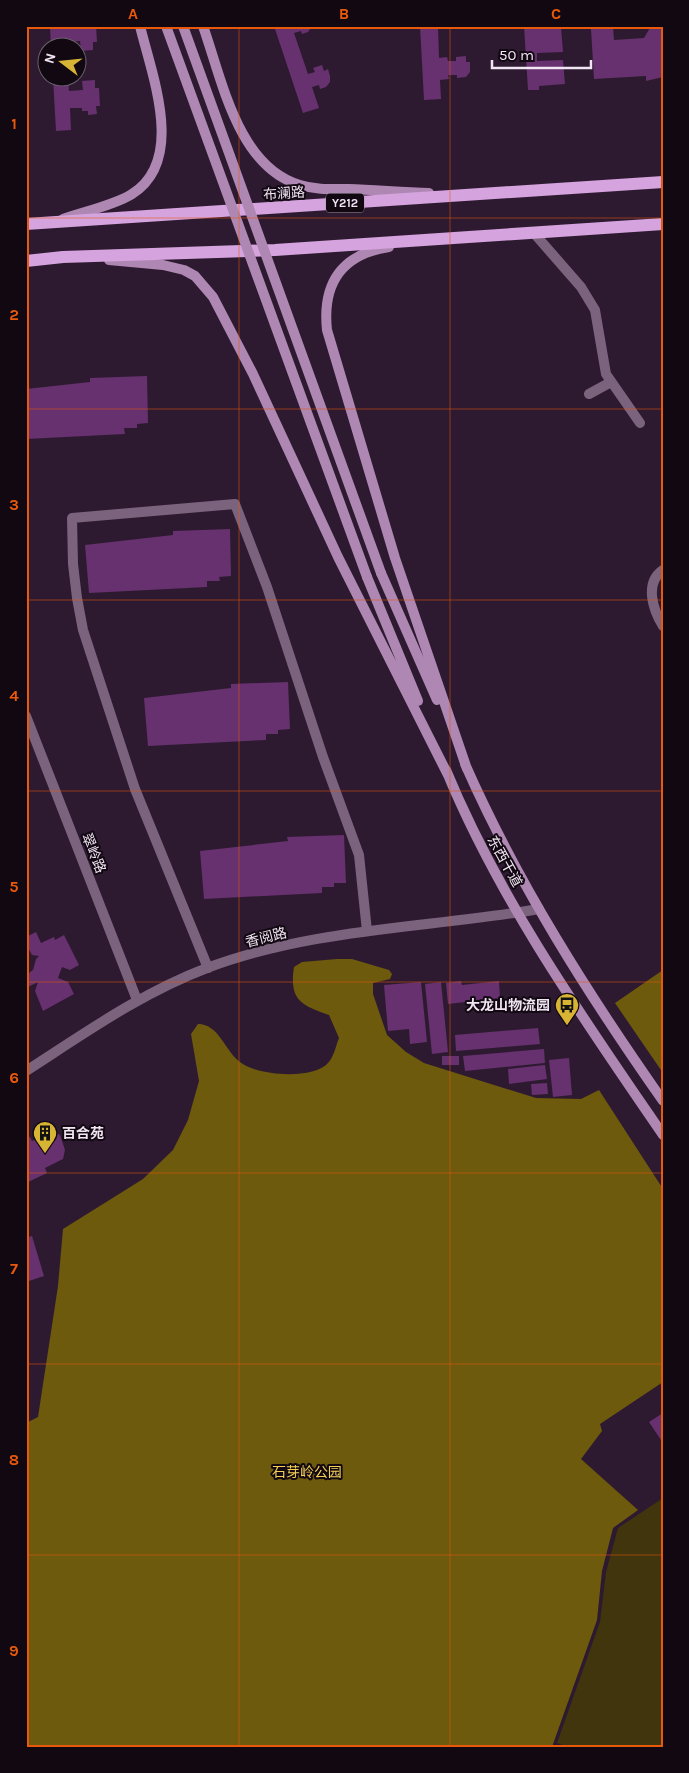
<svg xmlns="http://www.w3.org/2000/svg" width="689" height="1773" viewBox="0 0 689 1773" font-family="Karla,'Noto Sans SC',sans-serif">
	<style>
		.green { fill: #40350c }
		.forest { fill: #6d5a0d }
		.building { fill: #66316e }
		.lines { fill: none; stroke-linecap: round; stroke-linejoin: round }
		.minor { stroke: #7b637e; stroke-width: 10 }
		.tertiary { stroke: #7b637e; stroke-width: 10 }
		.secondary { stroke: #ae87b3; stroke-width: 10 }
		.primary { stroke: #d5a3dd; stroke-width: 12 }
		.secondary-bridge { stroke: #ae87b3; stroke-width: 10 }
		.grid { fill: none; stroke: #e8590c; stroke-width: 1; stroke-opacity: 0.55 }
		.labels { text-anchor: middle; stroke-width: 4; stroke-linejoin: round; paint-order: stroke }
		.shield { fill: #110812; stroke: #aea2b0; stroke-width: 1 }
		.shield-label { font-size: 12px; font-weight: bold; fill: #f1e4f3 }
		.street-label { font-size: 14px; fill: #f1e4f3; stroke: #110812 }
		.poi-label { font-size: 14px; font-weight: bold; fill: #f1e4f3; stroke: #110812; text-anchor: end }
		.park-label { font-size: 14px; fill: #f3d055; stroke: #110812 }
		.neatline { fill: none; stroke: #e8590c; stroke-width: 2 }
		.grid-label { font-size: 16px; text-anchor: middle; font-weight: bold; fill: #e8590c }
	</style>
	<rect width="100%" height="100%" fill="#2d1a30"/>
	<path class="green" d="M663,1498V1747H568L557,1743L600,1622L606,1572L618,1528Z"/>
	<path class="forest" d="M337,959H352L389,970L392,974L390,979L373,983V994L387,1035L406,1052L424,1063L536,1098L581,1099L599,1090L663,1189V1382L600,1424L602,1431L581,1459L638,1510L613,1528L602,1571L597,1620L552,1747H26V1423L38,1417L58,1286L63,1229L143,1179L173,1150L188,1120L199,1081L191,1034L198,1024C219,1024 225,1051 240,1062C257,1076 313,1080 328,1063C334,1057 336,1045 339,1038L329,1015C301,1005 289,1000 294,967L302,962Z
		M663,970V1073L615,1003Z"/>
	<path class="building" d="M50,26H96L97,42H93V50L81,51L80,41L66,42V48H51Z
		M274,26H312L308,32L302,34L301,31L294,33L308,74L315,72L313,68L322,65L324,71L328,69L330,76V82L326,87L320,89L319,85L312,87L319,108L303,113Z
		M420,26H438L439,58L447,57L448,61H456V57L466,56V62H470V72L466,77L457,78V75H448L449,79L440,80L441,99L424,100Z
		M524,26H535V29L561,27L563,52L537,53V61L563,60L565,84L539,86V90H528Z
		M651,26H663V77L646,81V76L594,79L591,29L613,27L614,40L644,38Z
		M53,78H68L69,91L83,90L82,81L95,80V88H99L100,106H96L97,114L88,115V111H82V108H70L71,130L56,131Z
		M147,376L148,423L137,424V428H124L125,434L26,439V389L90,382V378Z
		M230,529L231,576L219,577L220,581H207V587L89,593L85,545L173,535V531Z
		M288,682L290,729L278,730V734H266V740L148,746L144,698L231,688V684Z
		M344,835L346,883H334V887H322V893L204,899L200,851L288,841L287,837Z
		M36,932L41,943L54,937L55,940L64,935L79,965L70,970L62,967L58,978L68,982L74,994L43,1011L35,991L38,982L26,988V975L33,970L36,959L39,956L32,955L26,944V937Z
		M461,981L462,985L499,981L500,998L448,1004L446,983Z
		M421,982L427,1042L410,1044L409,1029L388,1031L384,985Z
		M441,982L448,1052L432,1054L425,984Z
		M538,1028L540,1044L456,1051L455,1035Z
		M544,1049L545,1063L465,1071L463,1056Z
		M442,1056H459V1065H442Z
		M569,1058L572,1095L553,1097L549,1060Z
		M545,1065L547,1079L509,1084L508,1069Z
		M547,1083L548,1094L532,1095L531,1084Z
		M52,1131L60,1135L65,1150L63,1159L45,1168L47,1173L26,1183V1138L30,1137L32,1141Z
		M32,1236L44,1276L26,1282V1238Z
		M663,1413V1443L649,1422Z"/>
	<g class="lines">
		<path class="minor" d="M533,232L581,287L595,310L606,374L640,423
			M589,394L611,382
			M663,570C644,583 653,610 663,626
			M26,716L137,1000
			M208,968L135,789L83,630L77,598L73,564L72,518L235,504L267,587L323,757L359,855L367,931"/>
		<path class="tertiary" d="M26,1071C85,1033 141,993 207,968C313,928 429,928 539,909"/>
		<path class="secondary" d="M203,26C222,80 238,167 300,185C316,190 332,189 349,189C375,190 402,192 429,193
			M63,219C83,212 115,205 132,194C186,160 152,76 140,26
			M389,247C342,254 322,283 327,330L395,558L467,769
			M109,260L163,265L184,270L195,276L213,297L253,374L338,557L448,775
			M381,573L437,700
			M367,577L418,701
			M465,764C518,884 588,994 663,1101
			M446,770C500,901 583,1018 663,1135"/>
		<path class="primary" d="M26,224L663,182
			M26,261L63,257L275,250L663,224"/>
		<path class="secondary-bridge" d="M166,26L367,577
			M183,26L381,573"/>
	</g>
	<path class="grid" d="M239,26V1747M450,26V1747M26,218H663M26,409H663M26,600H663M26,791H663M26,982H663M26,1173H663M26,1364H663M26,1555H663"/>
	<defs>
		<g id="bus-pin" transform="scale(1.25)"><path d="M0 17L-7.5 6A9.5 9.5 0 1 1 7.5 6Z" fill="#d7b434" stroke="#110812"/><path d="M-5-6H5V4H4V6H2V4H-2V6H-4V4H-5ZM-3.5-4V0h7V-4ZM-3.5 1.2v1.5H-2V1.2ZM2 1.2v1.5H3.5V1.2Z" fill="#111"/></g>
		<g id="building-pin" transform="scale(1.25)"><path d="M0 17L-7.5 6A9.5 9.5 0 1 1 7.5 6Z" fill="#d7b434" stroke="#110812"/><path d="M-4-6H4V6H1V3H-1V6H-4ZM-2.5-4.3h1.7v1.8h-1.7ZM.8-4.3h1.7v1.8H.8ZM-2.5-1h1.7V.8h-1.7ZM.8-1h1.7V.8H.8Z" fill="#111"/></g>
	</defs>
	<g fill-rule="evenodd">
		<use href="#bus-pin" x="567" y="1005"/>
		<use href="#building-pin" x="45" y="1133"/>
	</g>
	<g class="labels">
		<rect class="shield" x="326" y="193.5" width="38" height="19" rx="4"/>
		<g class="shield-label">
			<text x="345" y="207">Y212</text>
		</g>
		<g class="street-label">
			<text transform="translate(284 193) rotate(-4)" y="5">布澜路</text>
			<text transform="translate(94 853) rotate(68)" y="5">翠岭路</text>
			<text transform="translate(505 861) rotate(61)" y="5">东西干道</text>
			<text transform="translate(266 937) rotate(-14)" y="5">香阅路</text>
		</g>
		<g class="poi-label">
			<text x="550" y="1010">大龙山物流园</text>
			<text x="62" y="1138" text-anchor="start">百合苑</text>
		</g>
		<g class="park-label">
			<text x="307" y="1477">石芽岭公园</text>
		</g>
	</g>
	<rect width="689" height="1773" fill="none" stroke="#110812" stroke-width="55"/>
	<g transform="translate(62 62) rotate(286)"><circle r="24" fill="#110812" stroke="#6b606c"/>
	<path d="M0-4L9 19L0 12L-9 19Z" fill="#d7b434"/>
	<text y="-8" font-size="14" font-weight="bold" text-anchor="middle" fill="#f1e4f3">N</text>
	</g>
	<path d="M492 60v8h99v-8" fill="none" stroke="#f1e4f3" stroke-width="2.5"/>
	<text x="499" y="60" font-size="15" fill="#f1e4f3" stroke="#110812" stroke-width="4" paint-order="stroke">50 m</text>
	<rect x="28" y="28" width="634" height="1718" class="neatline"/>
	<g class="grid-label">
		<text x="133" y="19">A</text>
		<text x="344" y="19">B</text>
		<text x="556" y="19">C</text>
		<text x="14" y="129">1</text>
		<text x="14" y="320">2</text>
		<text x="14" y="510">3</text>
		<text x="14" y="701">4</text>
		<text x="14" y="892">5</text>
		<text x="14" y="1083">6</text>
		<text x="14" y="1274">7</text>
		<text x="14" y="1465">8</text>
		<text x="14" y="1656">9</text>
	</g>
</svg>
